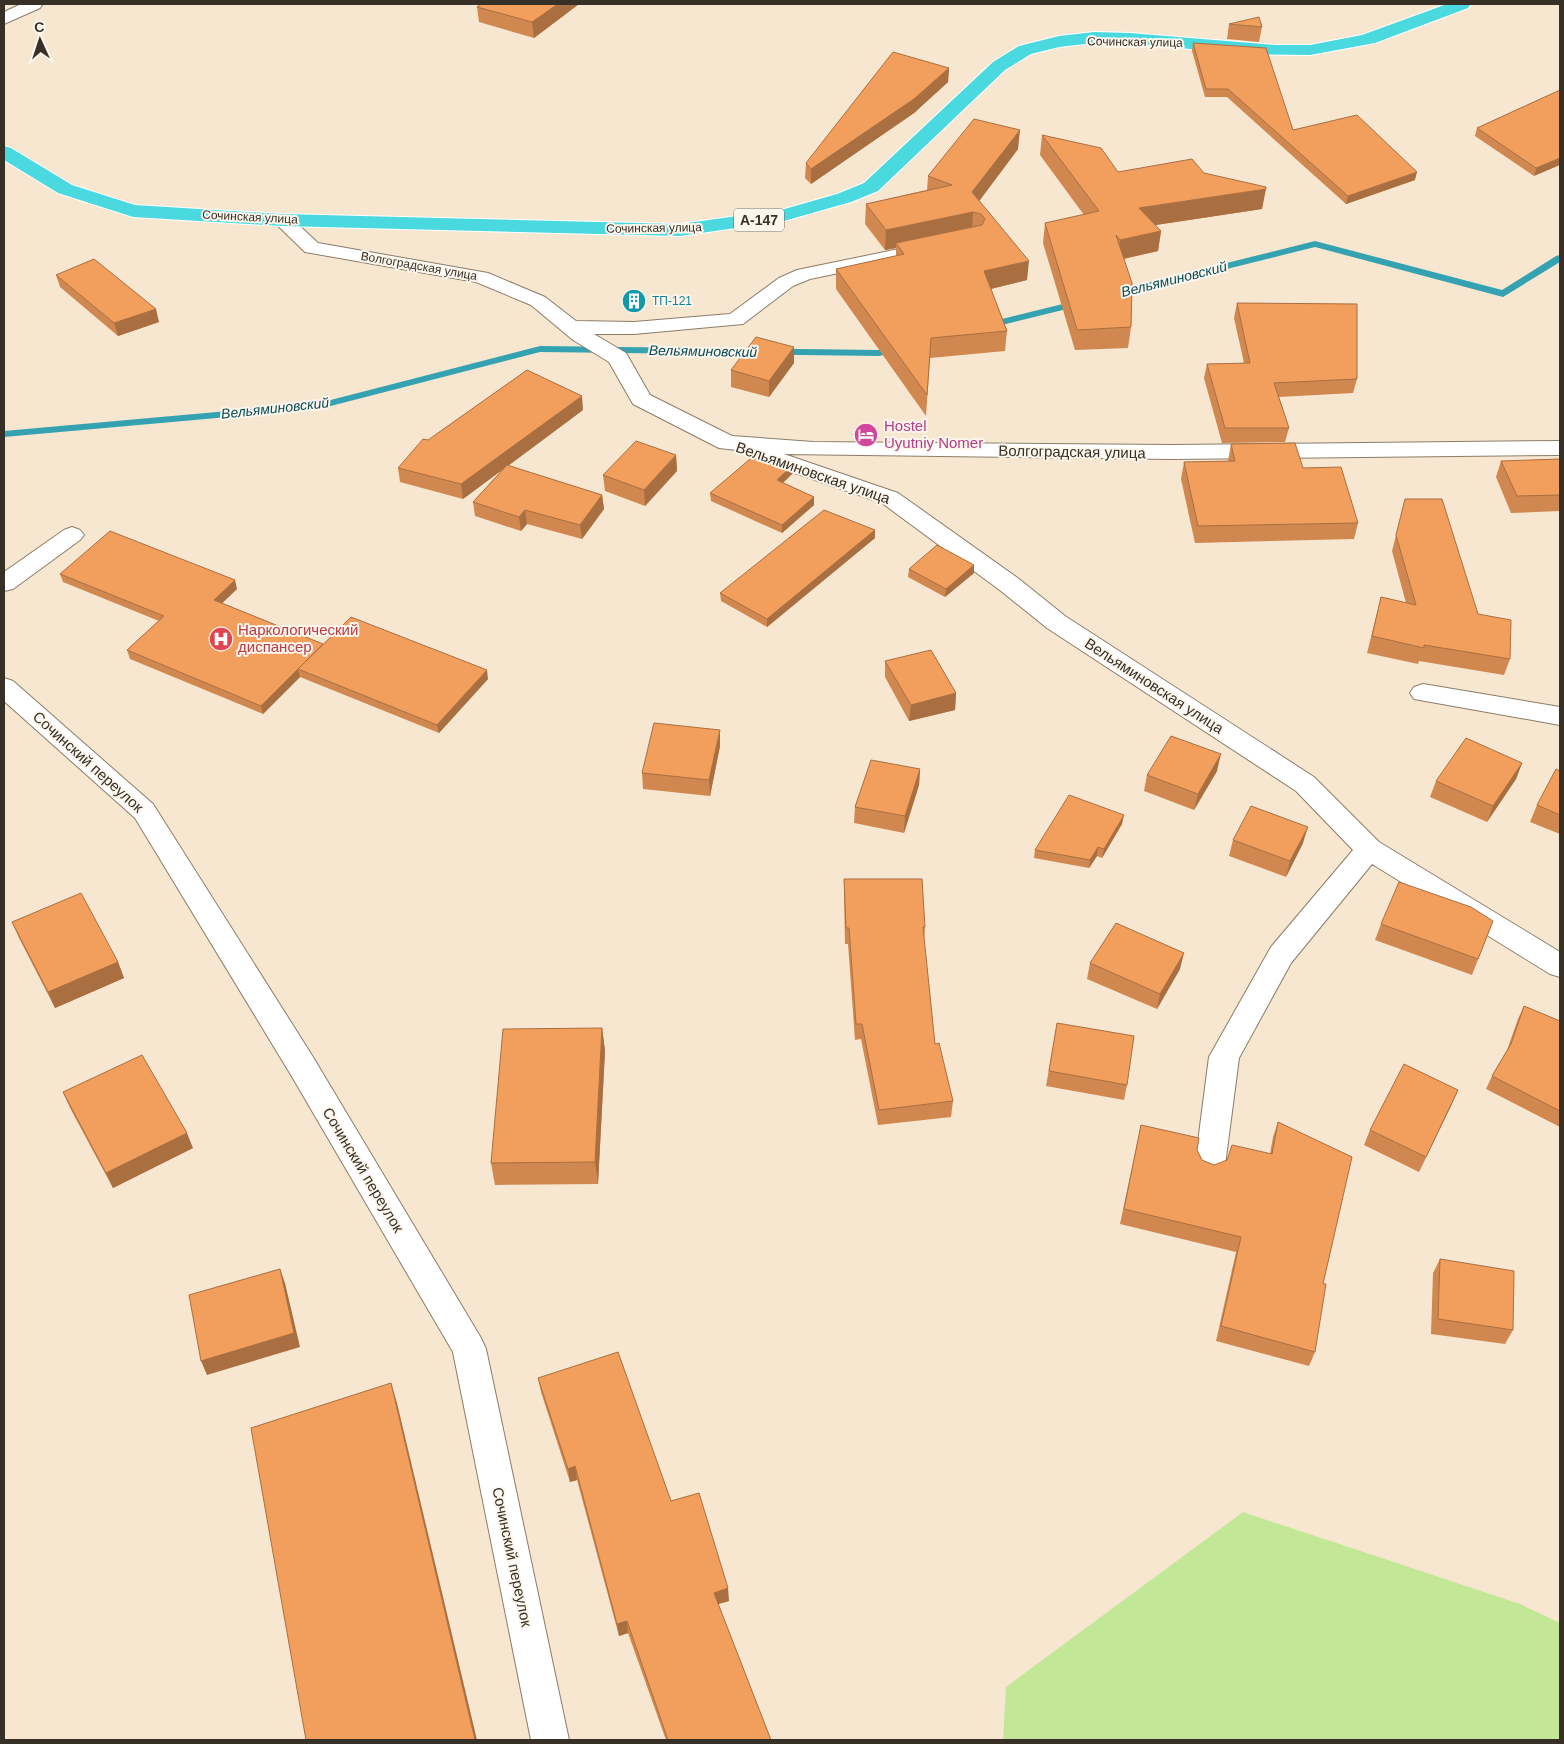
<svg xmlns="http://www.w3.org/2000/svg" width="1564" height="1744" viewBox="0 0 1564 1744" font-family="Arial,sans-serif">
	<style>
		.green { fill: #c2e797 }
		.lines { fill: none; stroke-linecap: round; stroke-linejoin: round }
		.stream { fill: #34a2b0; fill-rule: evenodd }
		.minor-casing { stroke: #8b7d68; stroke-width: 2 }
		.highway-casing { stroke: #fff; stroke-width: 2 }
		.minor { fill: #fff; fill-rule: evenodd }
		.highway { fill: #4ad9de; fill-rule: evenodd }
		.wall { fill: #d08850 }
		.shaded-wall { fill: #a96f41 }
		.building { fill: #f29e5d; stroke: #a96f41 }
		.labels { text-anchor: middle; stroke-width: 4; stroke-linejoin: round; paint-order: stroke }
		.far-street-label { font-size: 12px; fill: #363027; stroke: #fcf6ed }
		.far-culture-label { font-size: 12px; fill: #0d838f; stroke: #fcf6ed; text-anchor: start }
		.shield { fill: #fcf6ed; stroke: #716b62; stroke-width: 1 }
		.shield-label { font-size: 14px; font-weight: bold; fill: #363027 }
		.far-water-label { font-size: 14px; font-style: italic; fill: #074c56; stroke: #fcf6ed }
		.hotel-label { font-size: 15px; fill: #b23c85; stroke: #fcf6ed; text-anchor: start }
		.street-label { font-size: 15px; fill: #363027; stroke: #fcf6ed }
		.health-label { font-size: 15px; fill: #be3a42; stroke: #fcf6ed; text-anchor: start }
	</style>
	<rect width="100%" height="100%" fill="#f7e7d1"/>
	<path class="green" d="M1243,1512L1520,1604L1560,1623V1740H1003L1006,1687Z"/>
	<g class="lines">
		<path class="stream" d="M1315,241L1502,290L1556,256L1560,255V262L1503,297L1315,247L1114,297L1109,294L1110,292Z
			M1079,300L1084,303L1083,305L986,329L981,326L982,324Z
			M900,345L905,348L904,350L879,356L540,352L319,409L4,437V431L319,403L540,346L879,350Z"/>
		<g class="minor-casing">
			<path id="minor" d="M21,4H43L40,8L4,24V12Z
				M282,214L289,216L318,243L488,273L545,297L576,321L634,322L730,314L779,278L797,270L933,242L940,244L943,248L940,252L810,279L793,286L743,324L634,334H594L626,353L650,395L732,436L813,442L1171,445L1560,441V455L1171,459L784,454L898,493L1019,579L1065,616L1314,777L1379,842L1560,952V977L1550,974L1372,864L1291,963L1239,1058L1225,1165L1221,1174L1210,1178L1199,1174L1195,1165L1209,1057L1271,947L1353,850L1296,791L1047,628L1001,591L882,503L756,460L753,455L755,452L719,448L633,404L609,362L573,340L531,305L476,282L305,252L272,220L275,216Z
				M72,527L80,530L84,535L80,540L13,589L4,591V572L64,530Z
				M4,678L13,681L153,804L313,1057L481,1338L486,1349L569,1740H531L453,1352L291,1075L135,818L4,701Z
				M1423,684L1560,707V725L1414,699L1410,693L1414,687Z"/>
		</g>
		<g class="highway-casing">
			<path id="highway" d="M1447,4H1471L1468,8L1375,43L1310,55L1240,54L1130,43H1094L1059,47L1031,54L1005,70L878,191L851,202L784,221L680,236L282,226L133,217L58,193L4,160V146L11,148L72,185L135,205L282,214L680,224L781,210L837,194L864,183L993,62L1019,46L1059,36L1094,32L1130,33L1275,45H1310L1362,35Z"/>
		</g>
		<use href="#minor" class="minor"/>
		<use href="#highway" class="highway"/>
	</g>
	<path class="wall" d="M579,4L534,38L479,22L477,7Z
		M1229,24L1262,27L1259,42L1227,39Z
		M1193,43L1293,130L1415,180L1346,204L1227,97H1205L1192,51Z
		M949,68L948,82L914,113L811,184L805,178L806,163Z
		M1560,90L1534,176L1475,136L1477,128Z
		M1042,135L1118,172L1204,173L1262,209L1155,225L1161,231L1158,251L1124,259L1131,327L1128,348L1075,350L1043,243L1045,223L1084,215L1040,155Z
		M1018,149L979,201L1027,280L991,289L1007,331L1005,351L930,358L926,416L836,289V269L896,256V248L885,250L865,224L866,204L927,190L928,176Z
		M56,275L159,322L118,336L60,287Z
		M1237,303L1357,379L1353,393L1279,397L1289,428L1285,442L1222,443L1204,378L1207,364L1244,363L1234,318Z
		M794,363L769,397L731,387V370Z
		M583,410L508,466L602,495L604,509L582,539L527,524L521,531L475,516L473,502L504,468L463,499L400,482L398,468L428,440Z
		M1231,444L1303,468L1358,523L1354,539L1195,543L1181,479L1184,462L1228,461Z
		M676,455L677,471L645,506L605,491L603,475Z
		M1501,461L1560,462V511L1511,513L1496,477Z
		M792,466V474L783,483L814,497V505L782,533L711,501L710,493Z
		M1405,499L1478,614L1510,659L1504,675L1419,661L1418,664L1367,653L1381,597L1406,603L1392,551Z
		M875,530V538L767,627L721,601L720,593Z
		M974,565V573L945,597L908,577L909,569Z
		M60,574L237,589L222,603L323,644L488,679L439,733L300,677L263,714L130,659L127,650L159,621L63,582Z
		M885,661L956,693L955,710L909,721L885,677Z
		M720,746L710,796L643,789L642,773Z
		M1522,763L1516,779L1487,822L1430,797L1436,781Z
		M920,769L919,785L904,833L854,823L855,807Z
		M1217,771L1194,810L1144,791L1147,775Z
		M1560,771V834L1530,822L1537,805Z
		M1122,824L1102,858L1097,856L1089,868L1034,858L1035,850Z
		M1233,840L1303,843L1286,877L1229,856Z
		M844,879L925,927L924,940L935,1044L953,1101L951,1117L878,1125L861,1039L855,1040L848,944H845L844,895Z
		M1493,921L1472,975L1375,940L1381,924Z
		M12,922L118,962L124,978L55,1008L19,938Z
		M1090,963L1180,969L1157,1009L1087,979Z
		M1524,1006L1560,1021V1127L1486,1089L1492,1076L1507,1050L1518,1019Z
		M1057,1023L1127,1085L1124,1100L1046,1086Z
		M602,1028L605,1051L598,1184L495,1185L491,1163Z
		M1458,1090L1419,1172L1364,1145L1370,1130Z
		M63,1092L193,1148L113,1188L70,1108Z
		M1278,1122L1315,1352L1309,1366L1216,1341L1236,1252L1120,1224L1141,1125L1197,1150L1202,1160L1214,1165L1270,1154L1273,1137Z
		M1440,1259L1513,1330L1505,1344L1431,1334L1433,1273Z
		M538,1378L671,1501L729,1601L718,1604L771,1740H666L628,1633L619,1636L577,1480L570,1482L541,1392Z"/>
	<path class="shaded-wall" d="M558,4H579L534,38L532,22Z
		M949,68L948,82L914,113L811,184V169Z
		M1020,130L1018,149L971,212L972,192Z
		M1560,158V165L1534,176L1536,168Z
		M1417,172L1415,180L1346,204L1348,196Z
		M1266,189L1262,209L1136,228L1139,208Z
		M973,212L972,232L896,243V248L885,250L886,230Z
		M1161,231L1158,251L1117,260L1120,240Z
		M1029,261L1027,280L982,291L984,271Z
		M156,309L159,322L118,336L114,323Z
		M794,347V363L769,397V381Z
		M582,396L583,410L463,499L461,484Z
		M676,455L677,471L645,506L644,490Z
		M792,466V474L777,488V480Z
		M602,495L604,509L582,539L580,525Z
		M814,497V505L782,533V525Z
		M525,510L527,524L521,531L519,517Z
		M875,530V538L767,627V619Z
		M974,565V573L945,597L946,589Z
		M235,580L237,589L216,609L214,600Z
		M323,644L298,669L300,677L263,714L261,706Z
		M487,670L488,679L439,733L437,725Z
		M956,693L955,710L909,721L911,705Z
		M720,730V746L710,796L709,780Z
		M1221,754L1217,771L1194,810L1198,794Z
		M1522,763L1516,779L1487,822L1493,806Z
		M920,769L919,785L904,833L905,816Z
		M1124,815L1122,824L1102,858L1104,849Z
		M1308,827L1303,843L1286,877L1290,861Z
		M1098,847L1097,856L1089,868L1090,860Z
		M1184,953L1180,969L1157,1009L1160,994Z
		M118,962L124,978L55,1008L48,992Z
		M602,1028L605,1051L598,1184L595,1162Z
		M1458,1090L1451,1106L1419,1172L1426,1157Z
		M187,1133L193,1148L113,1188L106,1173Z
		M280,1269L285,1283L300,1347L207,1375L201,1361Z
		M391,1383L397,1403L477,1740H475Z
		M575,1466L577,1480L570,1482L568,1469Z
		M728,1588L729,1601L715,1605L714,1593Z
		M627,1621L628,1633L619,1636L617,1624Z"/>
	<path class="building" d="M481,4H558L532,22L477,7Z
		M1259,17L1262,27L1229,24Z
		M1193,43L1266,48L1293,130L1357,115L1417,172L1348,196L1228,89H1206Z
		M893,52L949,68L914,99L811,169L806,163Z
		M1560,90V158L1536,168L1477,128Z
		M974,119L1020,130L972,192L1029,261L984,271L1007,331L931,338L927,395L836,269L904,254L896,243L982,225L985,219L981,214L973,212L886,230L866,204L952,185L928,176Z
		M1042,135L1101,148L1118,172L1192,159L1204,173L1266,187V189L1139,208L1161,231L1120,240L1116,235L1132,283L1131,327L1077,330L1045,223L1099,211Z
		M94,259L156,309L114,323L56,275Z
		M1237,303L1357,304V379L1274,383L1289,428H1225L1207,364L1250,363Z
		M756,337L794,347L769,381L731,370Z
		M527,370L582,396L461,484L398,468L423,439L428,440Z
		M636,441L676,455L644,490L603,475Z
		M1295,443L1303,468L1341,467L1358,523L1198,526L1184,462L1235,461L1231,444Z
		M756,454L792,466L777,480L814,497L782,525L710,493Z
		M1559,459L1560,462V495L1517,496L1501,461Z
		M507,465L602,495L580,525L525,510L519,517L473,502Z
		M1405,499H1442L1478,614L1511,620L1510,659L1424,645V648L1372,636L1381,597L1416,605L1396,535Z
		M824,510L875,530L767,619L720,593Z
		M110,531L235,580L214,600L323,644L261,706L127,650L164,616L60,574Z
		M937,545L974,565L946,589L909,569Z
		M351,617L487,670L437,725L298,669Z
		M931,650L956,693L911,705L885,661Z
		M654,723L720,730L709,780L642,773Z
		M1171,736L1221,754L1198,794L1147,775Z
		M1466,738L1522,763L1493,806L1436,781Z
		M871,760L920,769L905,816L855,807Z
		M1556,769L1560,771V815L1537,805Z
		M1069,795L1124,815L1104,849L1098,847L1090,860L1035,850Z
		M1251,806L1308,827L1290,861L1233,840Z
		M844,879H922L925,927H923L935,1044L939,1043L953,1101L879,1110L862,1024H856L849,928H846Z
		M1399,882L1471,907L1493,921L1478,959L1381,924Z
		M81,893L118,962L48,992L12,922Z
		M1116,923L1184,953L1160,994L1090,963Z
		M1524,1006L1560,1021V1111L1492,1076L1511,1044Z
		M1057,1023L1134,1036L1127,1085L1049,1071Z
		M602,1028L595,1162L491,1163L503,1029Z
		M142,1055L187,1133L106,1173L63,1092Z
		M1404,1064L1458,1090L1426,1157L1370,1130Z
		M1278,1122L1352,1157L1323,1284H1326L1315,1352L1221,1326L1241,1237L1124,1209L1141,1125L1199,1138L1197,1150L1202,1160L1214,1165L1227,1160L1232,1145L1272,1154Z
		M1440,1259L1514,1271L1513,1330L1438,1319Z
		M280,1269L294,1333L201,1361L189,1295Z
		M618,1352L671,1501L699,1493L728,1588L714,1593L771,1740H668L627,1621L617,1624L575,1466L568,1469L538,1378Z
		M391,1383L475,1740H306L251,1428Z"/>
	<defs>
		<g id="building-disc" transform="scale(1.25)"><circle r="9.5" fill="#0f9aa8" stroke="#fcf6ed"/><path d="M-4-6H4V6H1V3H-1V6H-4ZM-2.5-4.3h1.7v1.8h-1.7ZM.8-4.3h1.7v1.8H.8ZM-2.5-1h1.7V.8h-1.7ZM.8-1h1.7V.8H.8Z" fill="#fff"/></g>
		<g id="hotel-disc" transform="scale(1.25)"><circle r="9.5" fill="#d1479c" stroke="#fcf6ed"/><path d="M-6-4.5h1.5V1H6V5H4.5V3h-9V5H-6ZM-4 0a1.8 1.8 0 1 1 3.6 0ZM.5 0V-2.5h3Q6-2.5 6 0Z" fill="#fff"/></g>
		<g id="hospital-disc" transform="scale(1.25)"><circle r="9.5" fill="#e0444e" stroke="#fcf6ed"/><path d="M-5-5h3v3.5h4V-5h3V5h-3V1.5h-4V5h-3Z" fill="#fff"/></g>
	</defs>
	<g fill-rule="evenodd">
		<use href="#building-disc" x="634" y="301"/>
		<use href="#hotel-disc" x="866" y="435"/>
		<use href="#hospital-disc" x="221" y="639"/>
	</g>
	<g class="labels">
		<g class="far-street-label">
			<text transform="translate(1135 42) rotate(1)" y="4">Сочинская улица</text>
			<text transform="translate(250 217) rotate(3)" y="4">Сочинская улица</text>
			<text transform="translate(654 228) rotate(-1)" y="4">Сочинская улица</text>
			<text transform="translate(419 266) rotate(10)" y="4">Волгоградская улица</text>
		</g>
		<g class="far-culture-label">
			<text x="652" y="305">ТП-121</text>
		</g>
		<rect class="shield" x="734" y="208.5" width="50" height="23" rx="4"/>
		<g class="shield-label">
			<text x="759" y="225">А-147</text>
		</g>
		<g class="far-water-label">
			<text transform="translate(1174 279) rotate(-14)" y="5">Вельяминовский</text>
			<text transform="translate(703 351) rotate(1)" y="5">Вельяминовский</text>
			<text transform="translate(275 408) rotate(-6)" y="5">Вельяминовский</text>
		</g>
		<g class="hotel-label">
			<text x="884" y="431">Hostel<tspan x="884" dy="17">Uyutniy Nomer</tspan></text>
		</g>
		<g class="street-label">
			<text transform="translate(1072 452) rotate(1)" y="5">Волгоградская улица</text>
			<text transform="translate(813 473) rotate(19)" y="5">Вельяминовская улица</text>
			<text transform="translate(1154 686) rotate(33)" y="5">Вельяминовская улица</text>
			<text transform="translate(88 762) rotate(42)" y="5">Сочинский переулок</text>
			<text transform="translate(363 1170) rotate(59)" y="5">Сочинский переулок</text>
			<text transform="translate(512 1557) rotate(78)" y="5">Сочинский переулок</text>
		</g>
		<g class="health-label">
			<text x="238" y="635">Наркологический<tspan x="238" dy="17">диспансер</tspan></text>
		</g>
	</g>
	<rect width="1564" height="1744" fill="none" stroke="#363027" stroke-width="10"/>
	<g transform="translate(40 40) rotate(357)" stroke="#fcf6ed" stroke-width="4" paint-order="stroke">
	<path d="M0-4L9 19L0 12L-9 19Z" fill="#363027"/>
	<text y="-8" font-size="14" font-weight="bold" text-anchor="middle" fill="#363027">С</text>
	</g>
</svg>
